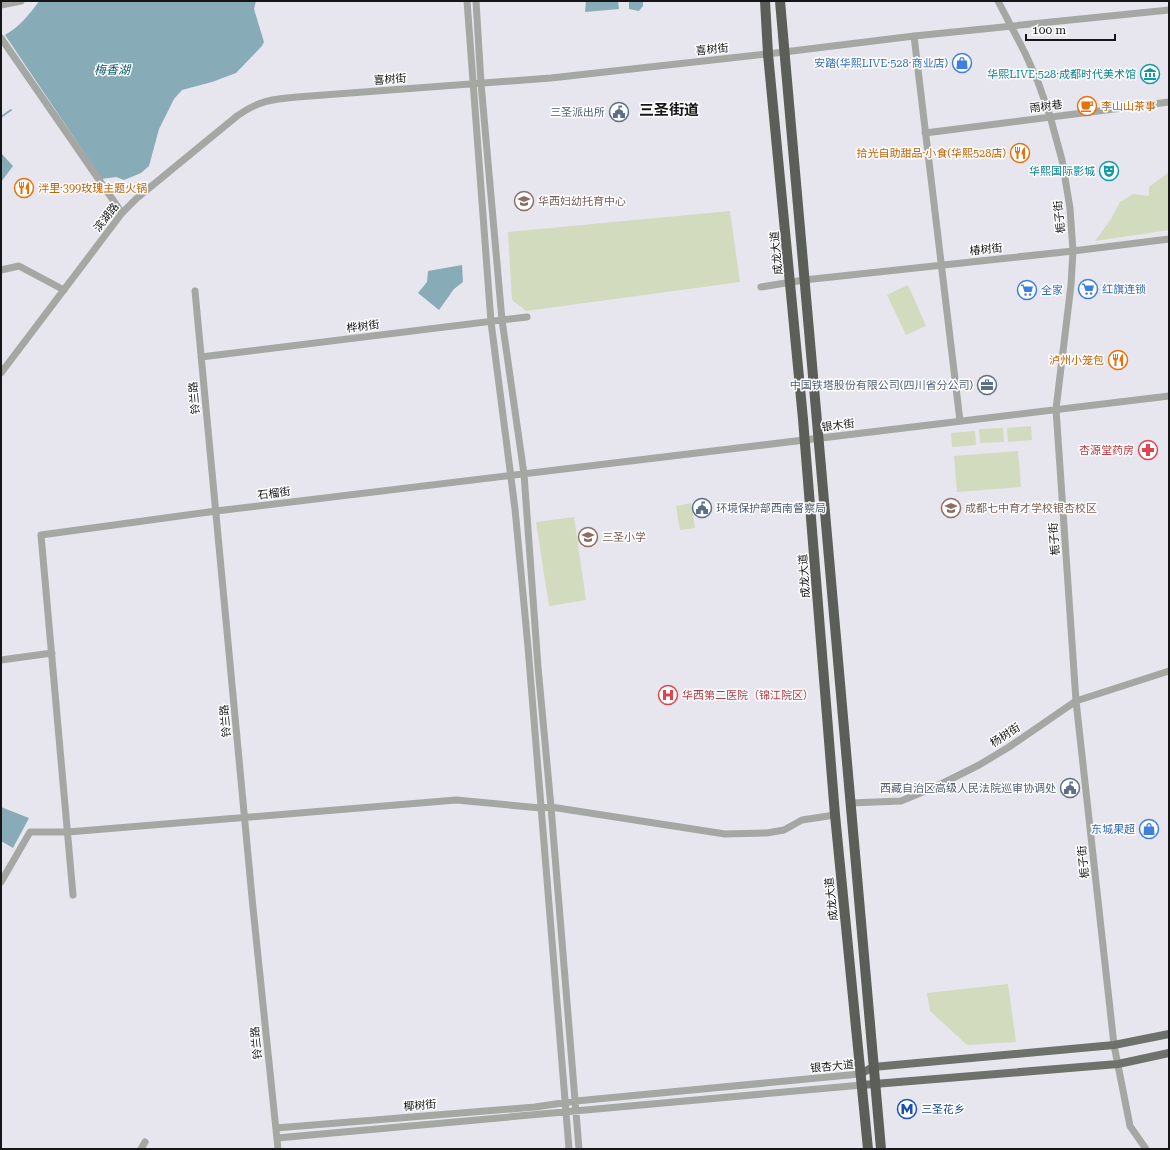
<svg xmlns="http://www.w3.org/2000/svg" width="1170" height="1150" viewBox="0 0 1170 1150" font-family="'Roboto Serif','Noto Sans SC',serif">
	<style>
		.green { fill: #d2dbbd }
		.water { fill: #87acb7 }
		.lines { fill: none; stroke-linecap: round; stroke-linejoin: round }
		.stream { stroke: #87acb7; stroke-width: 2 }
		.minor { stroke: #a5a7a3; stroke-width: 7 }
		.major { stroke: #6f726b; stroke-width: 8 }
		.highway { stroke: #5b5f57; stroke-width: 10 }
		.labels { text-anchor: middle; stroke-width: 3; stroke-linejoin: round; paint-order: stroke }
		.street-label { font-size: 11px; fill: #161518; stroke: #fff }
		.shop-label { font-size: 11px; fill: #366cbe; stroke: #fff; text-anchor: end }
		.culture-label { font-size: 11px; fill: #0d838f; stroke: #fff; text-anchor: end }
		.food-label { font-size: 11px; fill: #c56008; stroke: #fff; text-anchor: start }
		.service-label { font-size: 11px; fill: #4e5e75; stroke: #fff; text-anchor: end }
		.education-label { font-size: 11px; fill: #785e54; stroke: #fff; text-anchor: start }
		.health-label { font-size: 11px; fill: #be3a42; stroke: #fff; text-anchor: end }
		.transit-label { font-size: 11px; fill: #164399; stroke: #fff; text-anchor: start }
		.water-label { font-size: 12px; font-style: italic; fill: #0b586a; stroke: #fff }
		.district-label { font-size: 15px; font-weight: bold; fill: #161518; stroke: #fff }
	</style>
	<rect width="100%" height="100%" fill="#e7e6ef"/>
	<path class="green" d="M1169,172V230L1095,241L1111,219L1120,202L1133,194L1149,196V187Z
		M730,211L740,282L526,311L512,300L508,232Z
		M908,285L926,326L906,335L887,295Z
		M1031,426L1032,440L1008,442L1007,428Z
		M1003,428L1004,442L980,443L979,429Z
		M975,431L976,445L952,447L951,433Z
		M1018,451L1021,487L957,492L954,456Z
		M691,503L695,528L680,530L676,506Z
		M574,517L586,600L549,606L536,522Z
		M1008,984L1016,1042L967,1045L930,1011L927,993Z"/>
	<path class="water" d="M39,1H256L254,9L264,42L262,46L236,73L212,82L182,90L174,99L159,129L149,166L141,173L124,180L116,177L102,179L5,35C19,27 30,14 39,1Z
		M586,1H618L619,9L585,12Z
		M629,1H643V6L639,11L629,9Z
		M1,153L13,166L1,182Z
		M462,265L463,282L454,289L439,310L418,293L427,282L428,271Z
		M1,807L29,818L13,848L1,841Z"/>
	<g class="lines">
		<path class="stream" d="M1,117L11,110"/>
		<path class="minor" d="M467,1L491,322L515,509L528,647L569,1149
			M476,1L481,83L502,320L524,474L538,667L551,807L579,1149
			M998,1L1025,53L1038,82L1050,116L1062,160L1070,208L1073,251L1071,285L1056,409L1076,701L1114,1045L1130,1126L1146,1149
			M1,5L21,1
			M914,36L960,421
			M1,38L122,213
			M925,133L1169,102
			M1,270L19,266L64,290
			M761,287L804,280L1073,251L1169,239
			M195,291L253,908L278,1149
			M201,357L527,317
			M1,373L122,213L137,198L237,116C257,101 273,99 297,97L551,78L784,52L914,36L1169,10
			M1,660L52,653
			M850,803L901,801L935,787L979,765L1009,747L1076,701L1169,671
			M1,882L30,832H68L456,800L541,808L551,807L725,834L767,833L784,830L802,820L835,815
			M73,895L41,535L216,511L1169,396
			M276,1128L535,1107L576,1101L860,1074
			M277,1138L862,1085
			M141,1149L145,1142"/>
		<path class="major" d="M860,1074L873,1067L1114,1045L1169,1034
			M862,1085L1118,1064L1169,1053"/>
		<path class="highway" d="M765,1L768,54L803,419L835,815L868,1149
			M780,1L881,1149"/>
	</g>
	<defs>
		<g id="shop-ring" transform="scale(1)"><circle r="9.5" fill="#fff" stroke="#3f7fe0" stroke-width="1.5"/><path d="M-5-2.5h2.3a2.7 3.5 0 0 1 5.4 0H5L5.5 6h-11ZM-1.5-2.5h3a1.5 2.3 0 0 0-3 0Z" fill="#3f7fe0"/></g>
		<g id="museum-ring" transform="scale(1)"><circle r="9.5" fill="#fff" stroke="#0f9aa8" stroke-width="1.5"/><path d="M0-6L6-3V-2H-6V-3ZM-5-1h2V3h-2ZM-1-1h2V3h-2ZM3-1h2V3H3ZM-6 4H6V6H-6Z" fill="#0f9aa8"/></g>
		<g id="cafe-ring" transform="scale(1)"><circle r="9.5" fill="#fff" stroke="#e8710a" stroke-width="1.5"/><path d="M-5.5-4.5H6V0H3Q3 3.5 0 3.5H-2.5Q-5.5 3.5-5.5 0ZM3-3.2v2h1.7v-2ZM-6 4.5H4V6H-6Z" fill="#e8710a"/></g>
		<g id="civic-ring" transform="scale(1)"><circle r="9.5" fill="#fff" stroke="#5c6f8a" stroke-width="1.5"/><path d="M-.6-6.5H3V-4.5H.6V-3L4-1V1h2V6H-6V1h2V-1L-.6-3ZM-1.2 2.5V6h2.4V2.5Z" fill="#5c6f8a"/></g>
		<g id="restaurant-ring" transform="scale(1)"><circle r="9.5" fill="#fff" stroke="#e8710a" stroke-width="1.5"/><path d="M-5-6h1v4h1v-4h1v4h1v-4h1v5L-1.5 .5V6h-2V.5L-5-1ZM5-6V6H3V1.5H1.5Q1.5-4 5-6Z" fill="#e8710a"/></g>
		<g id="theatre-ring" transform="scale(1)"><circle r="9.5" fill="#fff" stroke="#0f9aa8" stroke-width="1.5"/><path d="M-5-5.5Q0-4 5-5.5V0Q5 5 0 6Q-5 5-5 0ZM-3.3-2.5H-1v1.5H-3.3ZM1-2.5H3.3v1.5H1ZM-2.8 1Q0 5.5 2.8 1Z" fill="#0f9aa8"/></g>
		<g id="school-ring" transform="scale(1)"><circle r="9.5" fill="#fff" stroke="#8d6e63" stroke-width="1.5"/><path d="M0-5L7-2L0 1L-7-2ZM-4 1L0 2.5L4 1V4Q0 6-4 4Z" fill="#8d6e63"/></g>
		<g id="supermarket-ring" transform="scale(1)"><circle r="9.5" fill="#fff" stroke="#3f7fe0" stroke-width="1.5"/><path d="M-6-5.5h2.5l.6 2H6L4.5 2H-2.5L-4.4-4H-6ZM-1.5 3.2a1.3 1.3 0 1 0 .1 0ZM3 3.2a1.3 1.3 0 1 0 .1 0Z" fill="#3f7fe0"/></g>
		<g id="office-ring" transform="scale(1)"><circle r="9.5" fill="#fff" stroke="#5c6f8a" stroke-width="1.5"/><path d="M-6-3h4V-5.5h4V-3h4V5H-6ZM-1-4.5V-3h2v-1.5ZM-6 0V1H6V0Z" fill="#5c6f8a"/></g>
		<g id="pharmacy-ring" transform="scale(1)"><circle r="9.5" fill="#fff" stroke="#e0444e" stroke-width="1.5"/><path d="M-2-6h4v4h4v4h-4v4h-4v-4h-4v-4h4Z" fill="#e0444e"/></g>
		<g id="hospital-ring" transform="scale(1)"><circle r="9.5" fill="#fff" stroke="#e0444e" stroke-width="1.5"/><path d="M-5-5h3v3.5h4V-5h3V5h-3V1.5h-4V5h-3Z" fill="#e0444e"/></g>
		<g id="metro-ring" transform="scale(1)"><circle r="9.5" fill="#fff" stroke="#1a4fb4" stroke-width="1.5"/><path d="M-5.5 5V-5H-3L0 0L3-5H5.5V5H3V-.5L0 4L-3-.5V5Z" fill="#1a4fb4"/></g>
	</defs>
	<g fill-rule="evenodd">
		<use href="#shop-ring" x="962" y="63"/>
		<use href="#museum-ring" x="1150" y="74"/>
		<use href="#cafe-ring" x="1087" y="106"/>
		<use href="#civic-ring" x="619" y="112"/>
		<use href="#restaurant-ring" x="1020" y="153"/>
		<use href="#theatre-ring" x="1109" y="171"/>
		<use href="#restaurant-ring" x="24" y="188"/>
		<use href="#school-ring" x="524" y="201"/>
		<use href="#supermarket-ring" x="1088" y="289"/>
		<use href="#supermarket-ring" x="1027" y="290"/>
		<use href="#restaurant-ring" x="1118" y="360"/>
		<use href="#office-ring" x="987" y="385"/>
		<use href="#pharmacy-ring" x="1148" y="450"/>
		<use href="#civic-ring" x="702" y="508"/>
		<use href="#school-ring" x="951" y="508"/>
		<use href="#school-ring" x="588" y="537"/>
		<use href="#hospital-ring" x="668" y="695"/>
		<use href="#civic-ring" x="1070" y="788"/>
		<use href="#shop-ring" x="1149" y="829"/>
		<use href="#metro-ring" x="907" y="1109"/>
	</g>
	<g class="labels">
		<g class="street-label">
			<text transform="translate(712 49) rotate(-6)" y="4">喜树街</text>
			<text transform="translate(390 79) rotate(-4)" y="4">喜树街</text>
			<text transform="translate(1046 106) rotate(-7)" y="4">雨树巷</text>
			<text transform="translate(106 217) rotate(-52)" y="4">滨湖路</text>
			<text transform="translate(1059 217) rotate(-96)" y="4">栀子街</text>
			<text transform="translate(986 249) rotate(-6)" y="4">椿树街</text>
			<text transform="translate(776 253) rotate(-95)" y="4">成龙大道</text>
			<text transform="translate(363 326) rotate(-7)" y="4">桦树街</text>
			<text transform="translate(194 398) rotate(-95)" y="4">铃兰路</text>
			<text transform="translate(838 425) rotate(-7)" y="4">银木街</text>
			<text transform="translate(274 493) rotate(-7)" y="4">石榴街</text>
			<text transform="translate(1054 539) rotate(-94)" y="4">栀子街</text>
			<text transform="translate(804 576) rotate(-94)" y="4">成龙大道</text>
			<text transform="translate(225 721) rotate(-95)" y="4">铃兰路</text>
			<text transform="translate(1005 735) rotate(-33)" y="4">杨树街</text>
			<text transform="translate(1083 862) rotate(-96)" y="4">栀子街</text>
			<text transform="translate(831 899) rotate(-96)" y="4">成龙大道</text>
			<text transform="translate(256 1043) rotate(-96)" y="4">铃兰路</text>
			<text transform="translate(832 1066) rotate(-5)" y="4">银杏大道</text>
			<text transform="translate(420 1105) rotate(-5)" y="4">椰树街</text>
		</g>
		<g class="shop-label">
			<text x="948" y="67">安踏(华熙LIVE·528·商业店)</text>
			<text x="1102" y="293" text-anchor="start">红旗连锁</text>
			<text x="1041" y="294" text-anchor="start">全家</text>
			<text x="1135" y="833">东城果超</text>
		</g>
		<g class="culture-label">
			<text x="1136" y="78">华熙LIVE·528·成都时代美术馆</text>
			<text x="1095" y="175">华熙国际影城</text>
		</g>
		<g class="food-label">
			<text x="1101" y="110">李山山茶事</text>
			<text x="1006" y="157" text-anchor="end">拾光自助甜品·小食(华熙528店)</text>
			<text x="38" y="192">泮里·399玫瑰主题火锅</text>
			<text x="1104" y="364" text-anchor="end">泸州小笼包</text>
		</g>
		<g class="service-label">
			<text x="605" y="116">三圣派出所</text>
			<text x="973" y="389">中国铁塔股份有限公司(四川省分公司)</text>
			<text x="716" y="512" text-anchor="start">环境保护部西南督察局</text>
			<text x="1056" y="792">西藏自治区高级人民法院巡审协调处</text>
		</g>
		<g class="education-label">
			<text x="538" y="205">华西妇幼托育中心</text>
			<text x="965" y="512">成都七中育才学校银杏校区</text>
			<text x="602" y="541">三圣小学</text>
		</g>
		<g class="health-label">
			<text x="1134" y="454">杏源堂药房</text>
			<text x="682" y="699" text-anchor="start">华西第二医院（锦江院区）</text>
		</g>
		<g class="transit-label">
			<text x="921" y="1113">三圣花乡</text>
		</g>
		<g class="water-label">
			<text x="112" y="74">梅香湖</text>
		</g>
		<g class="district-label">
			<text x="669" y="115">三圣街道</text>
		</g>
	</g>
	<rect width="1170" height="1150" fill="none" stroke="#161518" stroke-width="4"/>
	<path d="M1026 34v6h89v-6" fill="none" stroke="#161518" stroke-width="2"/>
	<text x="1032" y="34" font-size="12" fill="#161518" stroke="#ffffff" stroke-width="3" paint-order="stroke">100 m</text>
</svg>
